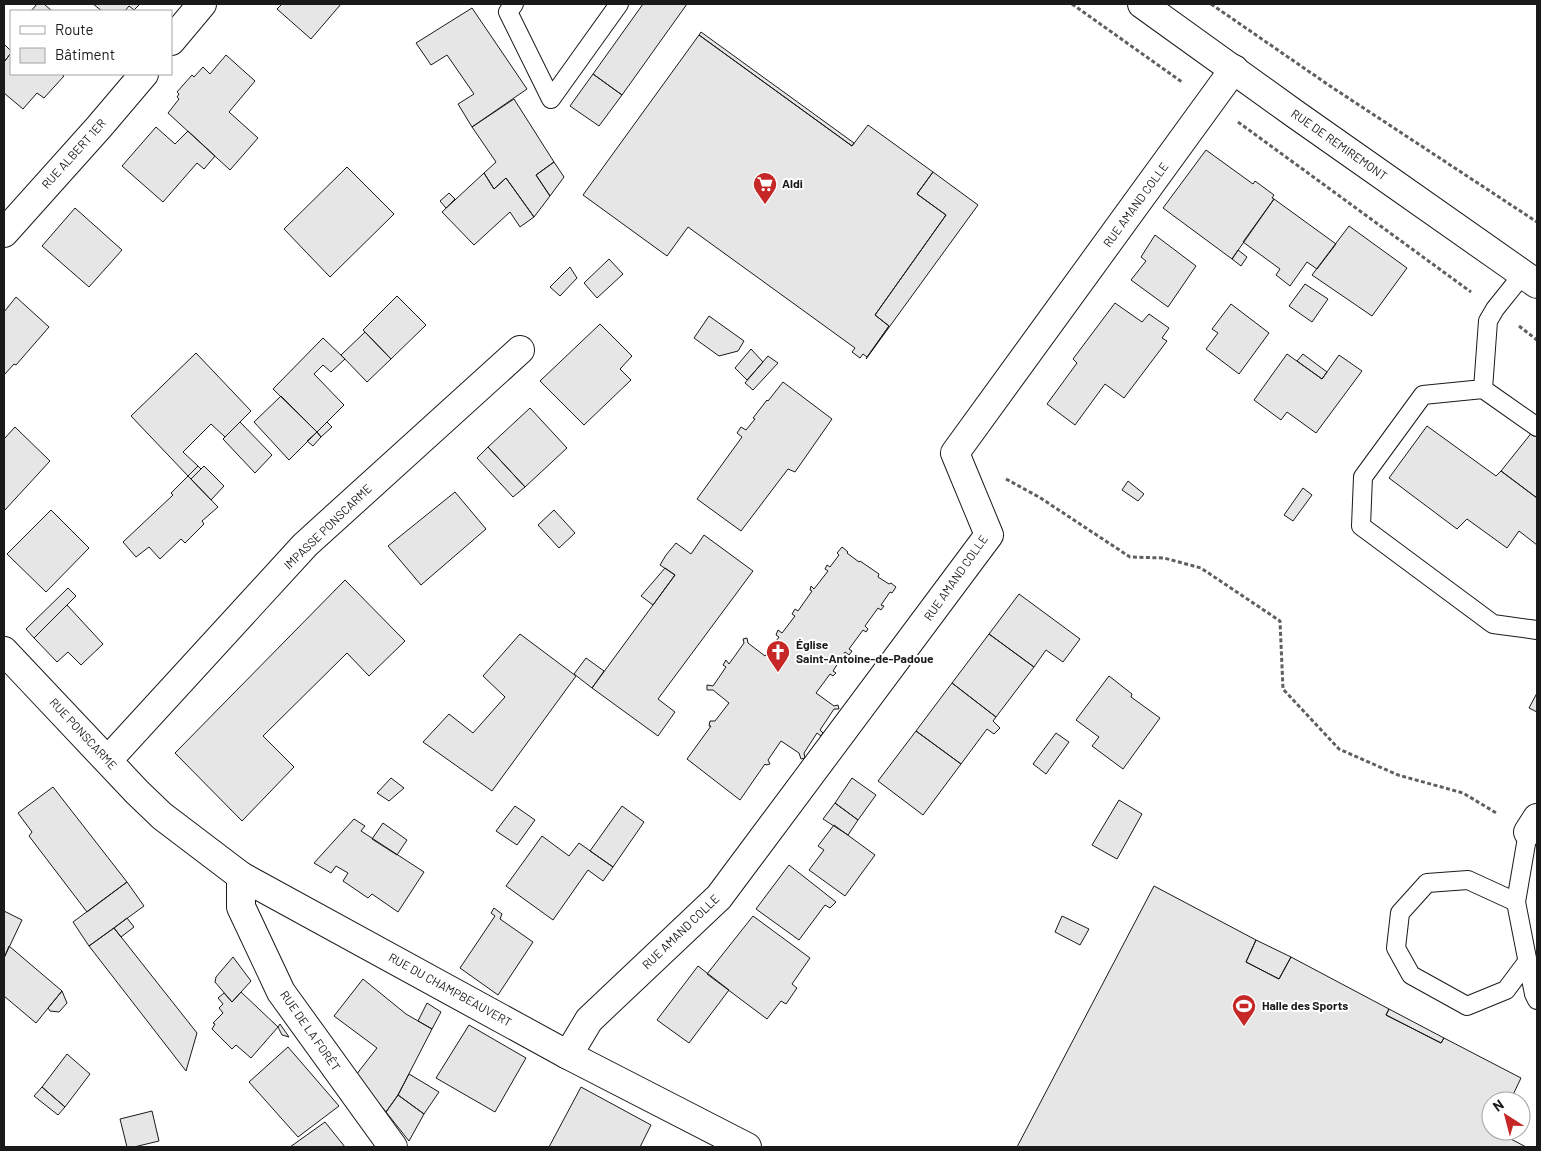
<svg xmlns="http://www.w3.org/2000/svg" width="1541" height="1151" viewBox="0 0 1541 1151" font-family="Barlow,sans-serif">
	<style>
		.building { fill: #e6e6e6; stroke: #1a1a1a }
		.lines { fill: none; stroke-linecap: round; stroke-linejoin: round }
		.lane-casing { stroke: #1a1a1a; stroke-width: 20 }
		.street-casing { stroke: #1a1a1a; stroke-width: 30 }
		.secondary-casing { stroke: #1a1a1a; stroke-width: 30 }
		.primary-casing { stroke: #1a1a1a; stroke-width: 30 }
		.path { stroke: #5f5f5f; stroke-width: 3; stroke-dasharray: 4 2.5; stroke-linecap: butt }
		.lane { stroke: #fff; stroke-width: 18 }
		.street { stroke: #fff; stroke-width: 28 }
		.secondary { stroke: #fff; stroke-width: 28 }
		.primary { stroke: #fff; stroke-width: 28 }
		.labels { text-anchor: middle; stroke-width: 4; stroke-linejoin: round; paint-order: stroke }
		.street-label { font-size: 12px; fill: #1a1a1a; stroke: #fff }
		.poi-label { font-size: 12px; font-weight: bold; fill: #1a1a1a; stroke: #fff; text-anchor: start }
	</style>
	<rect width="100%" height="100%" fill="#fff"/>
	<path class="building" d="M37,4H44L52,11H31Z
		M93,4H140L134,10L129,6L125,11H102Z
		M282,4H341L311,39L277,9Z
		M643,4H687L622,95L593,74Z
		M472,8L527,89L472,127L458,104L474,94L447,55L431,65L416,43Z
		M701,32L854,143L852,146L699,35Z
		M699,35L852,146L868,125L933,172L917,194L946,215L875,315L889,326L867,357L863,354L860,358L852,352L855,348L688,227L667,256L583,195Z
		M4,44L11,51V53L4,62Z
		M11,53V74H61L64,76L44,98L37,93L23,109L4,93V62Z
		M226,55L255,81L229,112L258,138L230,170L168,113L179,99L177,97L179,94L177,92L192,75L194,77L203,67L210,74Z
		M593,74L622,95L599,126L570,106Z
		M514,99L554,162L536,175L550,196L534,217L506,178L494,189L484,173L496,162L472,127Z
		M156,127L175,144L188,131L215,156L204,169L197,163L163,202L122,166Z
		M1206,150L1253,184L1255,181L1274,195L1272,198L1274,199L1232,259L1163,208Z
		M554,162L564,177L550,196L536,175Z
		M347,167L394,214L330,277L284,229Z
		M933,172L978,205L866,359L889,326L875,315L946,215L917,194Z
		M484,173L494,189L506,178L534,217L520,227L510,212L474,245L442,212Z
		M449,193L455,199L446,208L440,201Z
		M1274,199L1336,244L1317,269L1307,262L1290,286L1276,275L1280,269L1243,242Z
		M75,208L122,250L89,287L42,246Z
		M1349,226L1407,268L1372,316L1312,275Z
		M1155,235L1196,266L1168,307L1131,280L1146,261L1141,257Z
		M1238,250L1247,257L1241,266L1232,259Z
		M609,259L623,274L597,298L584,283Z
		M570,267L577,278L560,296L550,287Z
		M1305,284L1328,299L1312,322L1289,306Z
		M397,296L426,325L391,359L363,330Z
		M16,297L49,327L16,365L14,364L4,375V312Z
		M1115,303L1142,322L1149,314L1169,328L1162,338L1167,341L1124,398L1105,384L1075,425L1047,404L1077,363L1073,359Z
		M1231,304L1269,333L1239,374L1206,349L1218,333L1212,329Z
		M709,316L744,341L738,351L719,356L694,338Z
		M600,324L632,356L620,369L631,380L584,425L540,381Z
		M365,332L391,359L367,382L341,355Z
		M323,338L345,359L331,372L323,365L314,374L344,405L317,432L273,389Z
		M751,349L763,362L747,380L735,368Z
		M196,353L251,411L225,437L211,424L183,452L198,466L188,476L131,416Z
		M1287,354L1322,379L1339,355L1362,371L1316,433L1287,412L1281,420L1254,400Z
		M1303,354L1327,372L1322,379L1297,361Z
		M768,356L778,363L753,390L745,383Z
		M783,382L832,419L795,472L788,469L741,531L697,499L742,437L737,433L741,427L746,430L755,419L753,418L767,400L768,401Z
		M281,396L317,432L289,460L254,422Z
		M530,408L567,448L525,487L488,447Z
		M240,422L272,455L255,473L223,439Z
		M327,422L332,427L321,437L317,432Z
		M1427,426L1496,476L1501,471L1537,498V545L1519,531L1507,548L1467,519L1457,529L1389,478Z
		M1537,426V498L1501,471Z
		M15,427L50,461L4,511V439Z
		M317,432L321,437L313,446L307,441Z
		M488,447L525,487L513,497L477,458Z
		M198,466L201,469L191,479L188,476Z
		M204,466L224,486L211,500L191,479Z
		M188,476L218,507L202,521L204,524L185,543L181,539L160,559L149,547L136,557L123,542L173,495L171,493Z
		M1128,481L1144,494L1138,501L1122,490Z
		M1303,488L1312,495L1293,521L1284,515Z
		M455,492L486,529L421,585L388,546Z
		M51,510L89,548L46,592L7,554Z
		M554,510L575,533L559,548L538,525Z
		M704,535L753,571L658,699L675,712L658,736L592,688L675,575L660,565L666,555L676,543L691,554Z
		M842,547L848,552L847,553L859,562L860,561L879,574L878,577L889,584L891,583L896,587L892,593L890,592L881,605L884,606L881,610L878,608L865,626L868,629L866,632L863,630L849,649L852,651L849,655L845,652L833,671L836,673L833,676L830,674L816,693L834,706L838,705L839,709H834L820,730L823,733L821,736L817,733L804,753L805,758L801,759L799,753L781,741L768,760L770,764L766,765L765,764L740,800L687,759L711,726H709L710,721H715L729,703L713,690H707V685L713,686L726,667L723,665L726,660L729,664L744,643L743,639L747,638L748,643L765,656L779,637L776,635L778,630L782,633L795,616L792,614L795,609L798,611L812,591L810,590L811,586L814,589L828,571L825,569L827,565L830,567L839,555L837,553Z
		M665,568L675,575L653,605L641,596Z
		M345,580L405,641L369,676L347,653L263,736L294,767L242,821L175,753Z
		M68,588L76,596L34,638L26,629Z
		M1019,594L1080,639L1063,662L1046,650L1034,667L989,634Z
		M67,605L103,644L81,665L68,652L57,662L34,638Z
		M520,634L576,676L492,791L423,742L449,714L473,733L505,697L483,676Z
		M989,634L1034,667L996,717L952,683Z
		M586,658L604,671L592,688L574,674Z
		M1109,676L1132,694L1131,697L1160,718L1123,769L1092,746L1099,737L1076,720Z
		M952,683L996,717L993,721L1000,728L994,734L987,729L961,764L916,731Z
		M1537,693V712L1529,708Z
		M916,731L961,764L923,815L878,781Z
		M1056,733L1069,742L1046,774L1033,764Z
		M391,778L404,788L389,801L377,793Z
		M852,778L876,795L858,820L835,803Z
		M53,787L127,882L87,912L29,836L32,832L18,813Z
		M1119,800L1142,814L1117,859L1092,845Z
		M835,803L858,820L848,835L823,819Z
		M515,806L535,820L517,845L496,831Z
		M622,806L644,822L613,867L590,851Z
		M354,819L365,826L361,831L424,872L398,912L372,894L368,898L343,881L348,873L336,866L331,873L314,863Z
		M383,823L407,840L397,855L372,839Z
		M834,825L875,855L845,896L809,870L824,850L818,846Z
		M542,836L569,856L579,843L613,867L603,881L588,870L553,920L506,886Z
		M789,865L836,902L830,908L825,905L799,940L756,909Z
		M127,882L144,906L89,946L73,922Z
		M1154,886L1256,940L1246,962L1279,979L1291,957L1389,1009L1386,1015L1441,1043L1444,1038L1521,1078L1510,1101H1491V1131H1496L1526,1147H1017Z
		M494,908L502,914L500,919L533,942L498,995L460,968L495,916L491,913Z
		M4,911L22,920L4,958Z
		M753,916L810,958L792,984L797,988L786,1004L781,1001L767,1019L707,974Z
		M1062,916L1089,929L1080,945L1055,932Z
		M127,918L134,927L121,937L114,928Z
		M114,928L197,1033L186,1071L89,946Z
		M1256,940L1291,957L1279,979L1246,962Z
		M9,946L62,991L36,1023L4,996V958Z
		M233,957L251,981L232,1002L215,982L216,977Z
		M698,966L729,990L689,1043L657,1020Z
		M363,979L406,1014L432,1029L398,1095L386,1112L356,1075L377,1048L334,1016Z
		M62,991L67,1003L59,1012L50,1011L48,1008Z
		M241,992L278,1027L251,1058L236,1045L232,1049L212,1029L215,1024L213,1023L223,1013L219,1008L223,1004L218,998L224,993L232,1002Z
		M427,1003L441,1012L432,1029L418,1021Z
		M1389,1009L1444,1038L1441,1043L1386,1015Z
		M280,1024L289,1037L282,1035L278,1027Z
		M469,1025L526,1058L495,1112L436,1078Z
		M288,1047L339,1106L298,1137L249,1082Z
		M67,1054L90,1074L65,1107L42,1087Z
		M409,1074L439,1092L424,1114L398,1095Z
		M42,1087L65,1107L58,1115L34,1096Z
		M581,1087L651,1125L640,1147H549Z
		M398,1095L424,1114L409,1141L386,1112Z
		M152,1111L159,1141L134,1147H127L120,1119Z
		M325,1122L345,1147H290Z"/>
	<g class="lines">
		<g class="lane-casing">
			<path id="lane" d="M514,4L508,12L551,99L619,4
				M1483,389L1488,321L1495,309L1523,274
				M1537,427L1483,389L1423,395L1363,477L1361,526L1493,624L1537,630
				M1528,832L1516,902L1534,994L1537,1000
				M1516,902L1468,880L1427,883L1400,913L1396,948L1411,975L1467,1006L1506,990L1527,962"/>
		</g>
		<g class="street-casing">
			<path id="street" d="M171,41L202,4
				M4,233L99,127L144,74
				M108,760L305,545L520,350
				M1528,832L1537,818
				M241,876V907L281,992L393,1147
				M568,1055L589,1020L719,897L989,535L955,453L1234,69"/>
		</g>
		<g class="secondary-casing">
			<path id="secondary" d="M4,651L137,792L162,816L241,876L568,1055L747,1147"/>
		</g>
		<g class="primary-casing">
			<path id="primary" d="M1142,4L1295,114L1537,284"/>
		</g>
		<path class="path" d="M1072,4L1182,82
			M1211,4L1330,86L1537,222
			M1238,122L1471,292
			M1519,326L1537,340
			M1006,479L1039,497L1130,557L1164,558L1201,568L1280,621L1283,689L1339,749L1398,775L1463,793L1498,814"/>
		<use href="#lane" class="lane"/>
		<use href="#street" class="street"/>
		<use href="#secondary" class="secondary"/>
		<use href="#primary" class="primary"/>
	</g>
	<defs>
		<g id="supermarket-pin" transform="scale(1.25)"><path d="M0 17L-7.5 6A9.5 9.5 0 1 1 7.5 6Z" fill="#c62828" stroke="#fff"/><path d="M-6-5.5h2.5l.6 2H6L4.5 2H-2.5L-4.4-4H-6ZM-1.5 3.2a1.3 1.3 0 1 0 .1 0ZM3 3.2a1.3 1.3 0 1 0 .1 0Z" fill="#fff"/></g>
		<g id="church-pin" transform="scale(1.25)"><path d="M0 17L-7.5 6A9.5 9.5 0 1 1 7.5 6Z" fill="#c62828" stroke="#fff"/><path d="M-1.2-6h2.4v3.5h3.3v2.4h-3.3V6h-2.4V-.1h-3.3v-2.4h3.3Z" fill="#fff"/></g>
		<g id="stadium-pin" transform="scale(1.25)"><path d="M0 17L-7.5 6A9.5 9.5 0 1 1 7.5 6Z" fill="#c62828" stroke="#fff"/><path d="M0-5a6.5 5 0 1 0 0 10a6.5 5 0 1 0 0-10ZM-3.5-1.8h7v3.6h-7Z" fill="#fff"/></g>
	</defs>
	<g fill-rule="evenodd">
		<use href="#supermarket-pin" x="765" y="184"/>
		<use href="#church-pin" x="778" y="652"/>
		<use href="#stadium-pin" x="1244" y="1006"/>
	</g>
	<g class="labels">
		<g class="street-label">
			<text transform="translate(1339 145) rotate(35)" y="4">RUE DE REMIREMONT</text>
			<text transform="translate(74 154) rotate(-48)" y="4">RUE ALBERT 1ER</text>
			<text transform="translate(1136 205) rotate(-54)" y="4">RUE AMAND COLLE</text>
			<text transform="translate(328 527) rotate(-44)" y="4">IMPASSE PONSCARME</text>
			<text transform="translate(956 578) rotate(-55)" y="4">RUE AMAND COLLE</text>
			<text transform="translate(83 734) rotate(47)" y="4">RUE PONSCARME</text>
			<text transform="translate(681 932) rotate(-44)" y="4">RUE AMAND COLLE</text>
			<text transform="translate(450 990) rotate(29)" y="4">RUE DU CHAMPBEAUVERT</text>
			<text transform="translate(310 1031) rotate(55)" y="4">RUE DE LA FORÊT</text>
		</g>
		<g class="poi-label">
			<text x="782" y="188">Aldi</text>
			<text x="796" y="649">Église<tspan x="796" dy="14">Saint-Antoine-de-Padoue</tspan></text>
			<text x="1262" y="1010">Halle des Sports</text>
		</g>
	</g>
	<rect width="1541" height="1151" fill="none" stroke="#1a1a1a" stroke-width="10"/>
	<rect x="10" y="10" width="162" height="65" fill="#ffffff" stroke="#a3a3a3"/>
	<rect x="20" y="26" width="25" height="8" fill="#ffffff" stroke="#a3a3a3"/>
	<text x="55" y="35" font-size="15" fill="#1a1a1a">Route</text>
	<rect x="20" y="48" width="25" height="15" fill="#e6e6e6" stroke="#a3a3a3"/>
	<text x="55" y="60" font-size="15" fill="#1a1a1a">Bâtiment</text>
	<g transform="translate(1506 1116) rotate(324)"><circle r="24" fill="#ffffff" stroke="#a3a3a3"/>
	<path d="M0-4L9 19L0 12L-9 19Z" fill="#c62828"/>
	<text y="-8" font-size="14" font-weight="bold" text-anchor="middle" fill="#1a1a1a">N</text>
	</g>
</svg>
